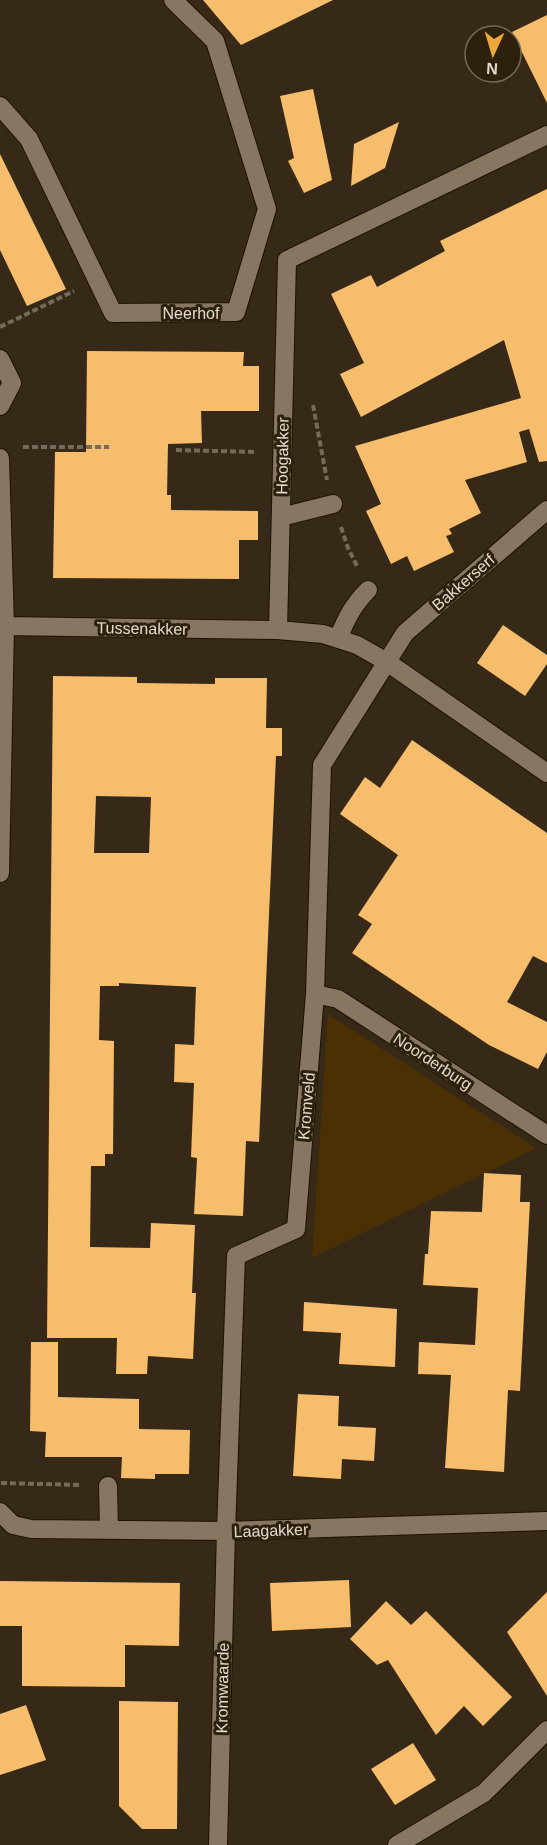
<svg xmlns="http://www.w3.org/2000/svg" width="547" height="1845" viewBox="0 0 547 1845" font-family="Helvetica,sans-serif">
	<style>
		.green { fill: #4b3003 }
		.building { fill: #f6bd6d; fill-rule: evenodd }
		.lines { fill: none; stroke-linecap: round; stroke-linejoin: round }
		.minor-casing { stroke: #1e1202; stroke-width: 20 }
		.path { stroke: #766a5a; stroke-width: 4; stroke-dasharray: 6 3; stroke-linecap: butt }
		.minor { stroke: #877762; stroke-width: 18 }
		.labels { text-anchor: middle; stroke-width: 6; stroke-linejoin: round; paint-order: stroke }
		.street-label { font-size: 16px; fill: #e3dace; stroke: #2d200d }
	</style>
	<rect width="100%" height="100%" fill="#372917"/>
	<path class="green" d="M328,1014L536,1148L312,1258Z"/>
	<path class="building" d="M203,0H333L241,45Z
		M547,15V103L512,32Z
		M313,89L332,180L304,193L288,161L294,158L280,96Z
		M399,122L385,168L351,186L354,144Z
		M0,154L66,289L27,306L0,250Z
		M547,189V461L539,462L529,429L519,432L527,462L465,480L481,513L449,529L452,534L446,536L454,552L414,571L407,556L391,564L366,511L381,504L355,446L521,398L504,340L361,417L340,374L364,363L331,294L371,275L377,287L445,251L440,241Z
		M87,351L244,352L243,366H259V411H201L202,443L168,444L167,495H171V510L258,511V540H239V579L53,578L55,452H86Z
		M503,625L547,655V664L525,696L477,663Z
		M53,676L137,677V683L215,684V678H267L266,728H282V756H276L259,1142L246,1141L243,1216L194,1214L197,1158L191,1157L194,1083L174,1082L175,1044L194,1045L196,987L119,983V986H100L99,1040L114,1041L113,1154H105V1166H91L90,1247L150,1248L151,1223L195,1225L192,1293H196L193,1359L148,1356L147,1374H116L117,1338H47ZM96,796L151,797L149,853H94Z
		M412,740L547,833V963L533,956L507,1002L547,1022V1052L538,1069L489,1045L352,953L372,924L358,915L398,855L340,814L365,777L380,788Z
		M484,1173L521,1175L520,1202H530L520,1391L508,1390L504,1472L445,1468L451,1375L418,1374L419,1342L475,1345L478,1288L423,1285L425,1254H428L431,1211L482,1212Z
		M304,1302L397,1309L395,1367L339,1364L341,1333L303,1331Z
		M31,1342H58V1397L139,1399V1429L190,1430L189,1474H155V1479L121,1478L122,1457H45L46,1432L30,1431Z
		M298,1394L339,1396L338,1426L376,1428L374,1461L342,1459L341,1479L293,1476Z
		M349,1580L351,1627L272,1631L270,1583Z
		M0,1581L180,1583L179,1646L125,1645V1687L22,1686V1626H0Z
		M547,1592V1696L507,1632Z
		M386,1601L411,1625L426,1611L512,1697L483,1726L464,1706L436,1735L388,1660L377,1665L350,1639Z
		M119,1701L178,1702L177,1829H142L119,1806Z
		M26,1705L46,1760L0,1775V1714Z
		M413,1743L436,1780L395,1805L371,1769Z"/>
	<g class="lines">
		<g class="minor-casing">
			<path id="minor" d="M0,106L29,139L113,313L236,312L267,209L215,41L173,0
				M547,135L287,260L278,630L323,634L357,645L387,662L547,773
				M0,359L12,383L0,406
				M0,458L5,626L0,873
				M281,517L333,504
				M5,626L278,630
				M338,639C346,619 353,605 368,590
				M315,994L338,999L547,1135
				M108,1486L109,1529
				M0,1512L13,1525L31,1529L226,1531L547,1521
				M218,1845L226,1531L236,1256L296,1229L315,994L322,765L405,633L547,510
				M397,1845L484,1793L547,1730"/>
		</g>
		<path class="path" d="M0,327L74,291
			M313,405L327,480
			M23,447H109
			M176,450L255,452
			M341,527L348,548L358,568
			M1,1483L81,1485"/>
		<use href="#minor" class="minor"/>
	</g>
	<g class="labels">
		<g class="street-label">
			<text x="191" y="319">Neerhof</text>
			<text transform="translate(282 456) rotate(-89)" y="6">Hoogakker</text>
			<text transform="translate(463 582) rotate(-41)" y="6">Bakkerserf</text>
			<text transform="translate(142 628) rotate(1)" y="6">Tussenakker</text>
			<text transform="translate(433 1061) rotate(33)" y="6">Noorderburg</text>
			<text transform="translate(306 1106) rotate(-85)" y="6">Kromveld</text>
			<text transform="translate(271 1530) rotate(-2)" y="6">Laagakker</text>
			<text transform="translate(222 1688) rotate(-89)" y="6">Kromwaarde</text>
		</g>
	</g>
	<g transform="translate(493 54) rotate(184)"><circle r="28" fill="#2d200d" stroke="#766a5a" stroke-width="1.5"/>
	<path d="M0-4.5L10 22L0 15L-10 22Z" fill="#eda83b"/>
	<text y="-9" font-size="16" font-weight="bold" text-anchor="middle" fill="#e3dace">N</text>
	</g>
</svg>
